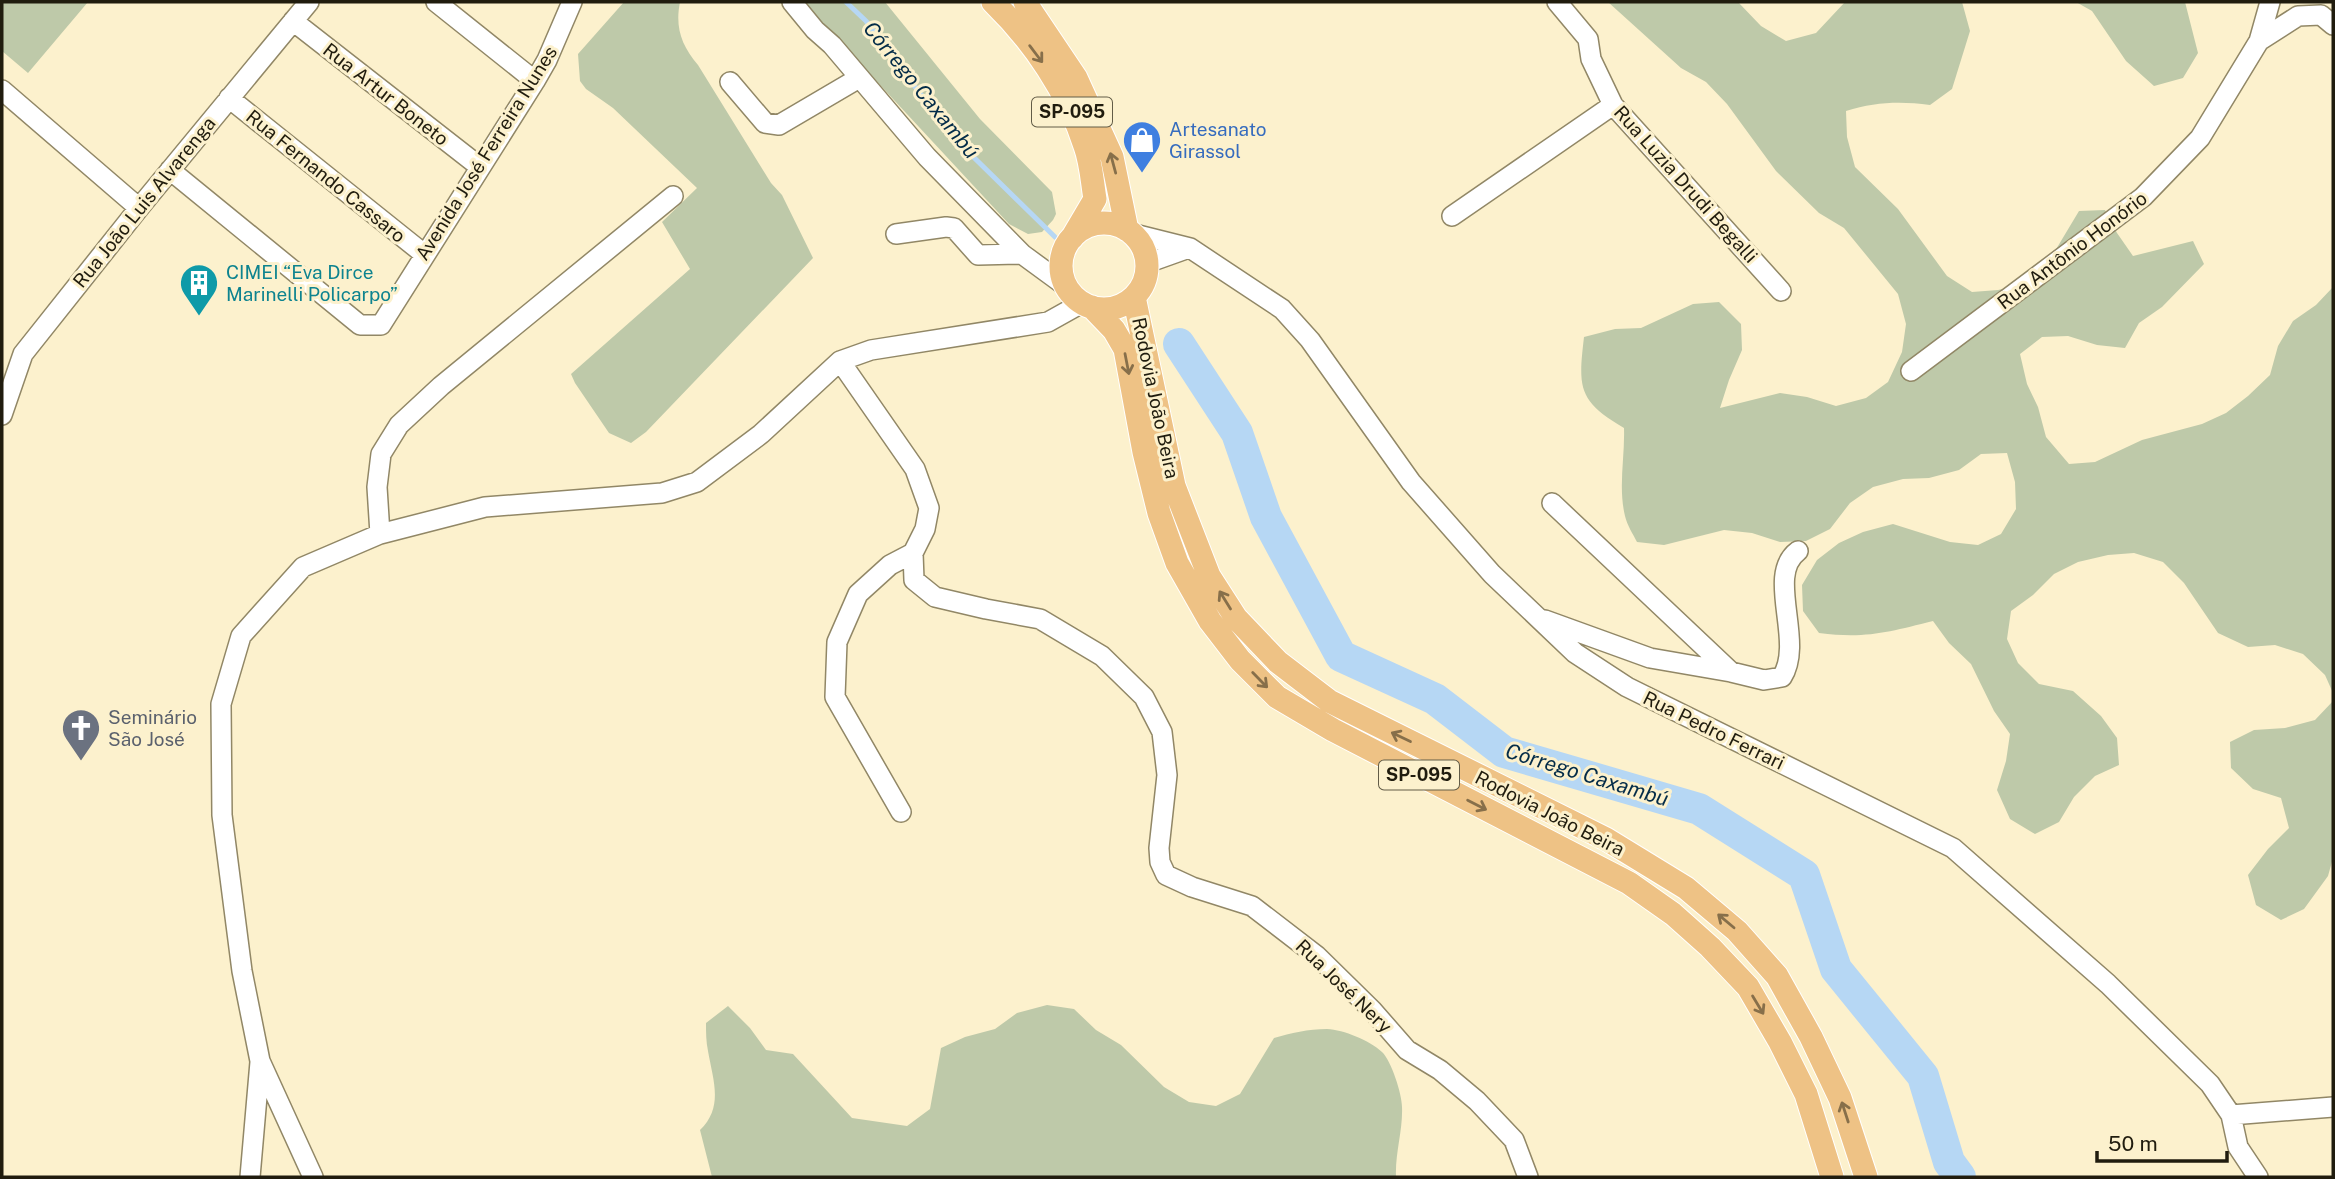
<svg xmlns="http://www.w3.org/2000/svg" width="2335" height="1179" viewBox="0 0 2335 1179" font-family="'Public Sans',sans-serif">
	<style>
		.green { fill: #bec9a9 }
		.lines { fill: none; stroke-linecap: round; stroke-linejoin: round }
		.stream { stroke: #b6d7f4; stroke-width: 5 }
		.river { stroke: #b6d7f4; stroke-width: 32 }
		.minor-casing { stroke: #918766; stroke-width: 22 }
		.major-casing { stroke: #fff; stroke-width: 25 }
		.minor { stroke: #fff; stroke-width: 19 }
		.major { stroke: #eec285; stroke-width: 23 }
		.oneway { stroke: #876f4a }
		.labels { text-anchor: middle; stroke-width: 6; stroke-linejoin: round; paint-order: stroke }
		.shield { fill: #fcf1cd; stroke: #625c47; stroke-width: 2 }
		.shield-label { font-size: 18px; font-weight: bold; fill: #201c0e }
		.street-label { font-size: 19px; fill: #201c0e; stroke: #fcf1cd }
		.shop-label { font-size: 19px; fill: #366cbe; stroke: #fcf1cd; text-anchor: start }
		.culture-label { font-size: 19px; fill: #0d838f; stroke: #fcf1cd; text-anchor: start }
		.worship-label { font-size: 19px; fill: #5b616d; stroke: #fcf1cd; text-anchor: start }
		.water-label { font-size: 21px; font-style: italic; fill: #042c48; stroke: #fcf1cd }
	</style>
	<rect width="100%" height="100%" fill="#fcf1cd"/>
	<path class="green" d="M2,2H88L28,73L2,51Z
		M624,2H680C675,27 681,45 698,65L771,183L782,195L813,258L646,432L631,443L609,433L575,383L571,374L690,269L662,222L697,188L613,108L586,89L580,81L578,54Z
		M803,2H885L980,119L1052,192L1056,214L1053,220L1042,232L1028,234L1009,224Z
		M1608,2H1738L1761,26L1786,41L1816,33L1845,2H1962L1970,31L1952,89L1930,105C1900,101 1875,102 1846,111L1847,137L1855,167L1898,209L1947,276L1972,292L1998,290L2028,283L2049,261L2079,211L2105,210L2117,233L2133,256L2193,241L2204,264L2162,307L2139,323L2125,348L2097,345L2068,336L2042,337L2020,354L2027,384L2038,407L2046,437L2069,464L2095,462L2142,440L2202,424L2226,413L2248,396L2270,375L2278,346L2293,321L2316,305L2333,287V693L2325,675L2303,654L2275,645L2248,647L2218,633L2184,583L2163,562L2134,553L2108,555L2078,562L2054,574L2033,595L2011,611L2007,639L2018,663L2039,684L2073,691L2101,716L2117,738L2119,765L2095,776L2074,797L2059,822L2035,834L2010,819L1997,790L2006,761L2010,734L1994,711L1971,664L1949,643L1933,621C1889,632 1866,639 1819,633L1803,611L1802,585L1817,560L1839,543L1863,532L1893,524L1950,542L1978,545L2001,534L2016,509L2015,482L2007,453L1981,454L1959,470L1929,478L1903,479L1873,487L1850,503L1830,529L1806,541L1780,542L1752,533L1724,530L1664,545L1637,542C1633,534 1627,525 1625,516C1618,487 1625,457 1624,428C1578,401 1578,388 1584,337L1615,329L1641,328L1693,304L1719,302L1741,324L1742,350L1729,380L1720,408L1780,393L1807,397L1836,406L1866,398L1888,382L1902,352L1906,324L1898,294L1844,228L1819,213L1776,171L1727,104L1706,82L1681,68Z
		M2076,2H2185L2198,53L2183,78L2154,86L2126,61L2092,11Z
		M2333,701V858L2328,876L2304,909L2281,920L2256,905L2248,875L2268,849L2289,828L2281,798L2253,789L2231,768L2230,742L2254,730L2285,728L2315,720Z
		M1047,1005L1074,1009L1096,1030L1121,1045L1164,1087L1189,1102L1216,1106L1240,1094L1274,1038C1291,1033 1308,1029 1327,1029C1344,1030 1369,1040 1382,1052C1391,1060 1402,1094 1402,1107C1403,1130 1395,1153 1396,1177H712L700,1130C724,1107 713,1080 708,1051C706,1042 706,1032 706,1023L728,1006L750,1028L766,1050L793,1054L852,1118L907,1126L930,1109L941,1048L965,1037L995,1029L1017,1013Z"/>
	<g class="lines">
		<path class="stream" d="M846,2L866,21L951,135L1055,237"/>
		<path class="river" d="M1179,344L1237,433L1266,517L1341,656L1435,699L1504,752L1699,809L1804,875L1836,969L1923,1076L1949,1162L1960,1177"/>
		<g class="minor-casing">
			<path id="minor" d="M436,2L535,81
				M792,2L815,30L832,45L927,157L1022,254L1067,287
				M1557,2L1588,39L1591,59L1613,105L1781,291
				M293,21L480,167
				M2259,41L2270,2
				M730,82L765,123L779,125L859,78
				M2,90L139,208
				M229,98L424,254
				M170,170L360,325H381L535,81L547,60L572,2
				M1452,216L1613,105
				M896,234L946,227L954,228L978,255L1022,254
				M1134,234L1190,248L1282,309L1310,340L1411,482L1492,574L1575,653L1627,687L1953,848L2108,984L2210,1084L2231,1115L2238,1147L2258,1177
				M1147,263L1189,248
				M840,361L915,469L929,508L925,529L913,553L890,565L858,594L837,642L835,697L901,812
				M1911,371L2143,197L2200,138L2259,41L2298,16L2321,15L2333,25
				M2,415L23,354L139,208L309,2
				M1552,503L1731,672
				M380,534L377,487L381,454L399,425L441,386L673,196
				M913,553L914,580L935,597L986,609L1040,619L1102,656L1144,697L1162,732L1167,775L1159,848L1160,862L1166,875L1192,887L1252,906L1317,956L1372,1010L1407,1050L1440,1070L1477,1101L1514,1140L1528,1177
				M1545,620L1650,658L1731,672L1764,680L1782,677C1805,641 1765,575 1798,551
				M2231,1115L2333,1107
				M250,1177L260,1062
				M313,1177L260,1061L242,971L222,815L221,704L241,636L303,567L380,534L485,507L662,493L697,482L761,434L840,361L871,350L1048,322L1082,303"/>
		</g>
		<g class="major-casing">
			<path id="major" d="M993,2C1033,41 1068,92 1085,146C1091,162 1092,181 1095,199L1072,238
				M1025,2L1076,78L1112,157L1127,230
				M1061 266a43 43 0 1 1 86 0a43 43 0 1 1-86 0Z
				M1134,297L1174,486L1209,576L1236,618L1278,662L1329,701L1606,839L1686,888L1737,931L1777,976L1811,1037L1840,1098L1866,1177
				M1092,307L1114,330L1125,349L1144,452L1159,513L1177,563L1210,621L1240,660L1277,697L1333,730L1629,883L1673,914L1710,947L1748,987L1780,1042L1806,1094L1832,1177"/>
		</g>
		<use href="#minor" class="minor"/>
		<use href="#major" class="major"/>
	</g>
	<defs><path id="oneway-shaft" d="M-6 0H5M1.5-3L5.5 0L1.5 3" fill="none" stroke-width="1.6" stroke-linecap="round" stroke-linejoin="round" transform="scale(1.75)"/></defs>
	<g class="oneway">
		<use href="#oneway-shaft" transform="translate(1036 54) rotate(53)"/>
		<use href="#oneway-shaft" transform="translate(1113 163) rotate(-105)"/>
		<use href="#oneway-shaft" transform="translate(1127 364) rotate(79)"/>
		<use href="#oneway-shaft" transform="translate(1225 600) rotate(-122)"/>
		<use href="#oneway-shaft" transform="translate(1260 680) rotate(46)"/>
		<use href="#oneway-shaft" transform="translate(1401 737) rotate(-154)"/>
		<use href="#oneway-shaft" transform="translate(1477 805) rotate(27)"/>
		<use href="#oneway-shaft" transform="translate(1726 921) rotate(-140)"/>
		<use href="#oneway-shaft" transform="translate(1758 1005) rotate(59)"/>
		<use href="#oneway-shaft" transform="translate(1845 1112) rotate(-108)"/>
	</g>
	<defs>
		<g id="shop-pin" transform="scale(2.0125)"><path d="M0 17L-7.5 6A9.5 9.5 0 1 1 7.5 6Z" fill="#3f7fe0" stroke="#fcf1cd"/><path d="M-5-2.5h2.3a2.7 3.5 0 0 1 5.4 0H5L5.5 6h-11ZM-1.5-2.5h3a1.5 2.3 0 0 0-3 0Z" fill="#fff"/></g>
		<g id="building-pin" transform="scale(2.0125)"><path d="M0 17L-7.5 6A9.5 9.5 0 1 1 7.5 6Z" fill="#0f9aa8" stroke="#fcf1cd"/><path d="M-4-6H4V6H1V3H-1V6H-4ZM-2.5-4.3h1.7v1.8h-1.7ZM.8-4.3h1.7v1.8H.8ZM-2.5-1h1.7V.8h-1.7ZM.8-1h1.7V.8H.8Z" fill="#fff"/></g>
		<g id="church-pin" transform="scale(2.0125)"><path d="M0 17L-7.5 6A9.5 9.5 0 1 1 7.5 6Z" fill="#6b7280" stroke="#fcf1cd"/><path d="M-1.2-6h2.4v3.5h3.3v2.4h-3.3V6h-2.4V-.1h-3.3v-2.4h3.3Z" fill="#fff"/></g>
	</defs>
	<g fill-rule="evenodd">
		<use href="#shop-pin" x="1142" y="140"/>
		<use href="#building-pin" x="199" y="283"/>
		<use href="#church-pin" x="81" y="728"/>
	</g>
	<g class="labels">
		<g class="shield">
			<rect x="1032" y="97.5" width="80" height="29" rx="5"/>
			<rect x="1379" y="760.5" width="80" height="29" rx="5"/>
		</g>
		<g class="shield-label">
			<text x="1072" y="118">SP-095</text>
			<text x="1419" y="781">SP-095</text>
		</g>
		<g class="street-label">
			<text transform="translate(386 94) rotate(38)" y="7">Rua Artur Boneto</text>
			<text transform="translate(486 153) rotate(-58)" y="7">Avenida José Ferreira Nunes</text>
			<text transform="translate(326 176) rotate(39)" y="7">Rua Fernando Cassaro</text>
			<text transform="translate(1686 184) rotate(48)" y="7">Rua Luzia Drudi Begalli</text>
			<text transform="translate(144 202) rotate(-51)" y="7">Rua João Luis Alvarenga</text>
			<text transform="translate(2072 250) rotate(-37)" y="7">Rua Antônio Honório</text>
			<text transform="translate(1156 398) rotate(78)" y="7">Rodovia João Beira</text>
			<text transform="translate(1714 730) rotate(26)" y="7">Rua Pedro Ferrari</text>
			<text transform="translate(1550 813) rotate(27)" y="7">Rodovia João Beira</text>
			<text transform="translate(1344 986) rotate(44)" y="7">Rua José Nery</text>
		</g>
		<g class="shop-label">
			<text x="1169" y="136">Artesanato<tspan x="1169" dy="22">Girassol</tspan></text>
		</g>
		<g class="culture-label">
			<text x="226" y="279">CIMEI “Eva Dirce<tspan x="226" dy="22">Marinelli Policarpo”</tspan></text>
		</g>
		<g class="worship-label">
			<text x="108" y="724">Seminário<tspan x="108" dy="22">São José</tspan></text>
		</g>
		<g class="water-label">
			<text transform="translate(921 90) rotate(51)" y="7">Córrego Caxambú</text>
			<text transform="translate(1587 775) rotate(17)" y="7">Córrego Caxambú</text>
		</g>
	</g>
	<rect width="2335" height="1179" fill="none" stroke="#201c0e" stroke-width="7"/>
	<path d="M2097 1151v10h130v-10" fill="none" stroke="#201c0e" stroke-width="3.5"/>
	<text x="2108" y="1151" font-size="21" fill="#201c0e" stroke="#fcf1cd" stroke-width="5" paint-order="stroke">50 m</text>
</svg>
